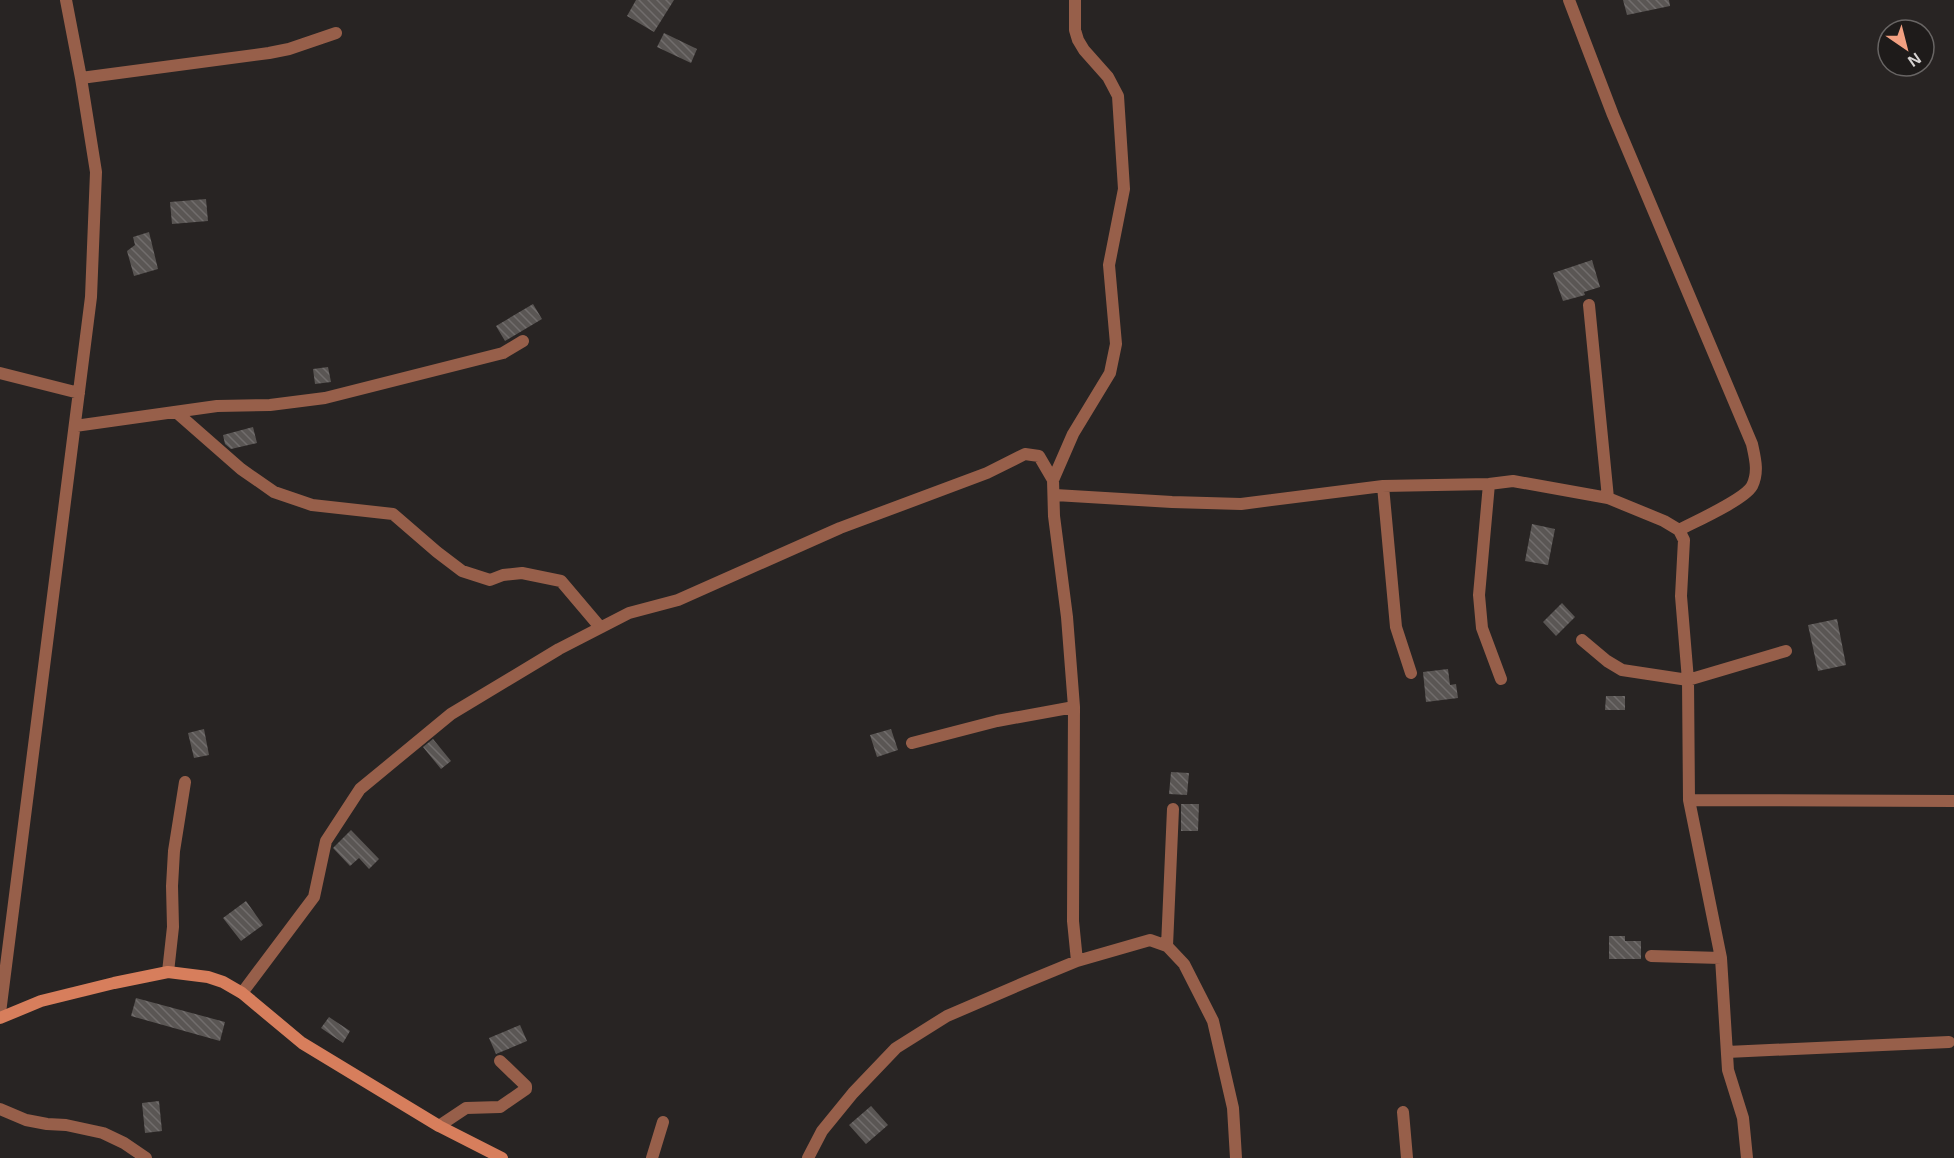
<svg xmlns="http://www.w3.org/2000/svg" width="1954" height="1158" viewBox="0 0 1954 1158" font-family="Helvetica,sans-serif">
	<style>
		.building { fill: url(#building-back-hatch) }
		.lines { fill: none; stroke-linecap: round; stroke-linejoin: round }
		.street { stroke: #975f4a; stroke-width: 12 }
		.secondary { stroke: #d77e5c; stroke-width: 12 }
	</style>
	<defs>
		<pattern id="building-back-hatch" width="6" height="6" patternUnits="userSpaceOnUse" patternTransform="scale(1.5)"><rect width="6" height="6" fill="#5a5654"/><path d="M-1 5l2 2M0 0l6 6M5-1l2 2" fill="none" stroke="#716d6c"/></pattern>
	</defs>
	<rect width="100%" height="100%" fill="#282423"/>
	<path class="building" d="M636,0H674L654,32L627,16Z
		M1623,0H1669L1670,6L1627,15Z
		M664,33L697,49L691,63L657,47Z
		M206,199L208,221L172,224L170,202Z
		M149,232L158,269L134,276L127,251L135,245L133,237Z
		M1592,260L1600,287L1584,292L1585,295L1563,301L1553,273Z
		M533,304L542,319L505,341L496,326Z
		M328,367L331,382L315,384L313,369Z
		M253,427L257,443L231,449L225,444L223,435Z
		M1532,524L1555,529L1548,565L1525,561Z
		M1562,603L1575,617L1556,636L1543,622Z
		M1837,619L1846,665L1818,671L1808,625Z
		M1448,669L1450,685L1456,684L1458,698L1426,702L1423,672Z
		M1606,696H1625V710H1605Z
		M204,729L209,755L194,758L188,733Z
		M891,729L898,750L877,757L870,735Z
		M433,739L451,761L441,769L423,747Z
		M1171,772L1189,773L1187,795L1169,794Z
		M1181,804H1199L1198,831H1181Z
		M351,830L379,859L369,869L359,858L350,866L333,848Z
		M246,901L263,925L241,941L223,918Z
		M1609,936H1625V941H1641V959H1609Z
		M136,998L225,1022L220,1041L131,1016Z
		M329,1017L350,1031L343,1043L321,1028Z
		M520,1025L527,1041L496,1054L489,1038Z
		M159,1101L162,1131L145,1133L142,1103Z
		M871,1106L888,1125L866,1144L849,1125Z"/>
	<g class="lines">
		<path class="street" d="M1569,0L1613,115L1752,444C1755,458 1759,472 1752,486C1744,500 1694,522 1679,530
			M81,78L269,53L289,49L336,33
			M1589,305L1608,498
			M0,373L79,393
			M176,412L241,469L274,492L312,505L393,514L437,552L462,571L490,580L503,575L522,573L561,581L600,627
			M75,426L217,406L270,405L325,398L503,353L523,341
			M1053,480L1073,434L1110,373L1116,344L1109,265L1124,189L1118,96L1108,77L1084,50L1078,40L1075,30V0
			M1489,484L1479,595L1482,628L1501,679
			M1383,486L1396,627L1411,673
			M1055,495L1172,502L1241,504L1383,486L1489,484L1513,481L1608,498L1664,521L1679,530L1684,540L1681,596L1688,680L1689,800L1721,958L1728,1070L1743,1118L1747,1158
			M1582,640L1607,661L1622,670L1688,680L1786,651
			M912,743L997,721L1074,707
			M1689,800L1954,801
			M1167,946L1173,809
			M1651,956L1721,958
			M168,972L173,927L172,886L174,851L185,782
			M242,993L314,897L326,841L360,789L451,714L559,649L629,613L678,600L840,528L987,473L1025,454L1039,456L1053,480L1054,516L1067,617L1074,707L1073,921L1077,961
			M0,1013L91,297L96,172L81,78L66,0
			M1727,1052L1949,1042
			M0,1109L26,1120L47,1124L66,1125L103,1133L124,1143L146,1158
			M1403,1112L1407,1158
			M439,1126L466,1108L500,1107L526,1089V1086L500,1061
			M652,1158L663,1122
			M808,1158L822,1131L853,1093L896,1048L947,1016L1026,982L1077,961L1150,940L1167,946L1184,964L1213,1021L1233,1108L1236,1158"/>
		<path class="secondary" d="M0,1018L41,1001L114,983L168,972L208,977L223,982L242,993L302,1043L439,1126L502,1158"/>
	</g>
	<g transform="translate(1906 48) rotate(145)"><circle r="28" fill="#1e1b1a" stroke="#686564" stroke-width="1.5"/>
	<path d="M0-4.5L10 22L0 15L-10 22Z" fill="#f2a081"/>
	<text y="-9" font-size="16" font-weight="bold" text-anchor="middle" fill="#d6d3d2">N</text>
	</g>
</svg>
